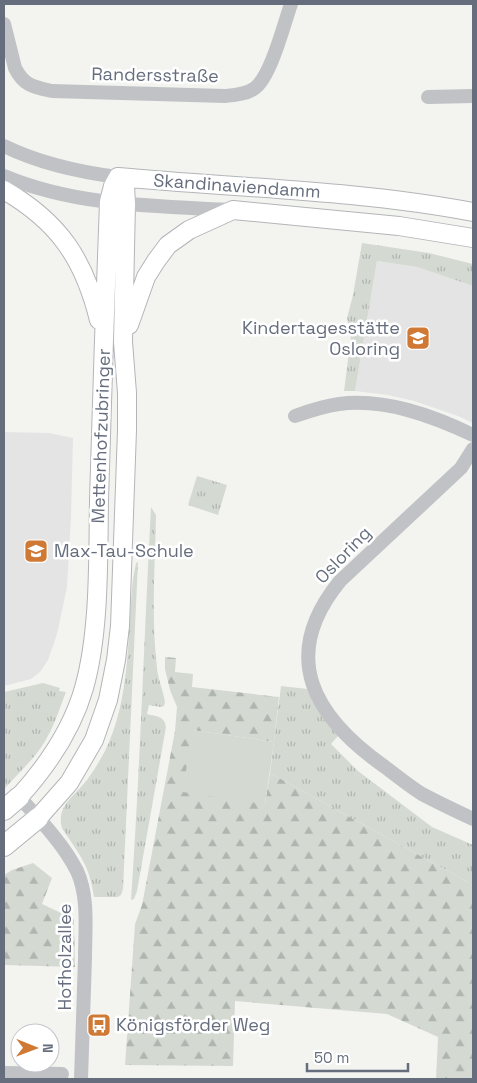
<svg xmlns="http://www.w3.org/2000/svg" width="477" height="1083" viewBox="0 0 477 1083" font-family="'Space Grotesk',sans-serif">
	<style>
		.built { fill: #e4e4e4 }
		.grass { fill: url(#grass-tufts) }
		.forest { fill: url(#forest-firs) }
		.garden { fill: #d4dad2 }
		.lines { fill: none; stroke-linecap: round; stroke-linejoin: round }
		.major-casing { stroke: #b3b5b9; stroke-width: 20 }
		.highway-casing { stroke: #b2b4b8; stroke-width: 22 }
		.minor { stroke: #c0c2c5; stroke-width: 14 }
		.major { stroke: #fff; stroke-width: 18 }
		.highway { stroke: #fff; stroke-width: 20 }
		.labels { text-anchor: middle; stroke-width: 5; stroke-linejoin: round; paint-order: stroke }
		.street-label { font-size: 18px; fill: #666e7e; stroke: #fff }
		.poi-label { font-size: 18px; fill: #666e7e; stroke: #fff; text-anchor: start }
	</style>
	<defs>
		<pattern id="grass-tufts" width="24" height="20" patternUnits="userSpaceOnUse" patternTransform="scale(1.25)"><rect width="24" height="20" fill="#d4dad2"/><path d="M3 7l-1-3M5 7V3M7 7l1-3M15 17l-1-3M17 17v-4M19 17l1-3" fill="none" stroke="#b0b5b0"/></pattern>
		<pattern id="forest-firs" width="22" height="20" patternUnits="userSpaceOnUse" patternTransform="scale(1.25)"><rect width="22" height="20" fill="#d4dad2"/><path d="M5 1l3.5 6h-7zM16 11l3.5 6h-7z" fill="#b0b5b0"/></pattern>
	</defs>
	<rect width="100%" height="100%" fill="#f3f4f0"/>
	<path class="built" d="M377,261L417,267L473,286V423L458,416L414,401L388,395L355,391Z
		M4,432L49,433L73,438L71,516L67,587L57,634L48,660L40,672L31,679L4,686Z"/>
	<path class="grass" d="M362,243L429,253L473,264V286L417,267L377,261L355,391H344L351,336L347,318L353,295Z
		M197,476L227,485L218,515L188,505Z
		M151,507L156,515C155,566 151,617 157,668C158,679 163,690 165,702L164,706L161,707L149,705L147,714C157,717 164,715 166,727L137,891L134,899L131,900C140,769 144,638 151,507Z
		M138,562L123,889L121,895L118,897H94C89,863 79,855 62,828C55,805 78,794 89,777C95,769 100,760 105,751C131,698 127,636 133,579L136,563Z
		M43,683L60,688L59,691L66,692C59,710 53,730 42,746C31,762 17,775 4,789V692Z
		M281,686L308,689L322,717L338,736L331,744L358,771L432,827L473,845V885L270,773Z"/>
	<path class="forest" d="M165,657L176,658L175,672L193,674L192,687L279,697L274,742L192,730L265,804L270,773L473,885V1079H436L438,1037L387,1014L235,1001L233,1066L125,1065L135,924L142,905L175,731L177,707L170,690L165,669Z
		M33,863L52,878L42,904L74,919L75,967L4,965V875L12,870Z"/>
	<path class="garden" d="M192,730L274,742L265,804L183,792Z"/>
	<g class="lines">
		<g class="major-casing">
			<path id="major" d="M4,190C59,222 84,259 99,320
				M129,325L146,277L156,261L168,245L189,230L233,210L399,226L473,238
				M19,797C48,765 72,730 84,688C100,631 98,559 99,500C102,401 105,301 109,202L113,186L118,177C237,188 356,190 473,212
				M38,818L69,783L94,740L108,700L116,660L120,626L127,430V393L123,342L126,204L125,186L121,178"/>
		</g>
		<g class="highway-casing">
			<path id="highway" d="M4,810L19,797
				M4,846L38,818"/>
		</g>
		<path class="minor" d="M4,24L15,68C24,86 34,87 52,91L225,96C235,95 247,94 255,88C271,76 284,24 291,4
			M428,97L473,96
			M4,146C41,164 78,172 118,177
			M4,176C75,206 155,206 231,210
			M295,416C309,411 324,406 339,404C385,398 433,416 473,435
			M473,449L461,468L340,581C278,657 314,717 385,767C397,776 409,786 422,794C439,803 456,811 473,819
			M19,797C39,819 63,843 77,871C89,897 85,930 85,958C84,998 82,1039 81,1079
			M4,1073L62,1074"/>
		<use href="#major" class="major"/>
		<use href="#highway" class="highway"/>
	</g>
	<defs>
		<g id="school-square" transform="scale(1.25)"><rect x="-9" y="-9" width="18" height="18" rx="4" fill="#cf7935" stroke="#fff"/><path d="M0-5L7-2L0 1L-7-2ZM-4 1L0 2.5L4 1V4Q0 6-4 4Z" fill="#fff"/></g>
		<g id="bus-square" transform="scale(1.25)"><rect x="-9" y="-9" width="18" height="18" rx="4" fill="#cf7935" stroke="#fff"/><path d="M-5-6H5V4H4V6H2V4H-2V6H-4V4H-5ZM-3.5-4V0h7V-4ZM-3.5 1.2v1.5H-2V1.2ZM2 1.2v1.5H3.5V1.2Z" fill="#fff"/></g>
	</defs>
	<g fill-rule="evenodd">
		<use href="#school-square" x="418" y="338"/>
		<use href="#school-square" x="36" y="551"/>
		<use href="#bus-square" x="99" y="1025"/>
	</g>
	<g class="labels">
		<g class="street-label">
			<text transform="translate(155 75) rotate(1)" y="6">Randersstraße</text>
			<text transform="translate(237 186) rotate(4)" y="6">Skandinaviendamm</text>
			<text transform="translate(101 436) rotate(-88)" y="6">Mettenhofzubringer</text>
			<text transform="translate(343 555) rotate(-46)" y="6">Osloring</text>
			<text transform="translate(65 957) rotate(-90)" y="6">Hofholzallee</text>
		</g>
		<g class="poi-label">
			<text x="400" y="334" text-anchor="end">Kindertagesstätte<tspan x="400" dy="21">Osloring</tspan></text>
			<text x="54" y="557">Max-Tau-Schule</text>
			<text x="116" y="1031">Königsförder Weg</text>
		</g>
	</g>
	<rect width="477" height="1083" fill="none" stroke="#666e7e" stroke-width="10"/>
	<g transform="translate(35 1048) rotate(91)"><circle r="24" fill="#ffffff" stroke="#c2c5cb"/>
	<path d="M0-4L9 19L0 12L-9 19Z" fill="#cf7935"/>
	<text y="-8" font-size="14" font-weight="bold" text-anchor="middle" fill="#666e7e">N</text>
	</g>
	<path d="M307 1063v8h101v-8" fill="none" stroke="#666e7e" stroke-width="2.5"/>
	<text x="314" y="1063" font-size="15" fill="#666e7e" stroke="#ffffff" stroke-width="4" paint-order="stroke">50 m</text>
</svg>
